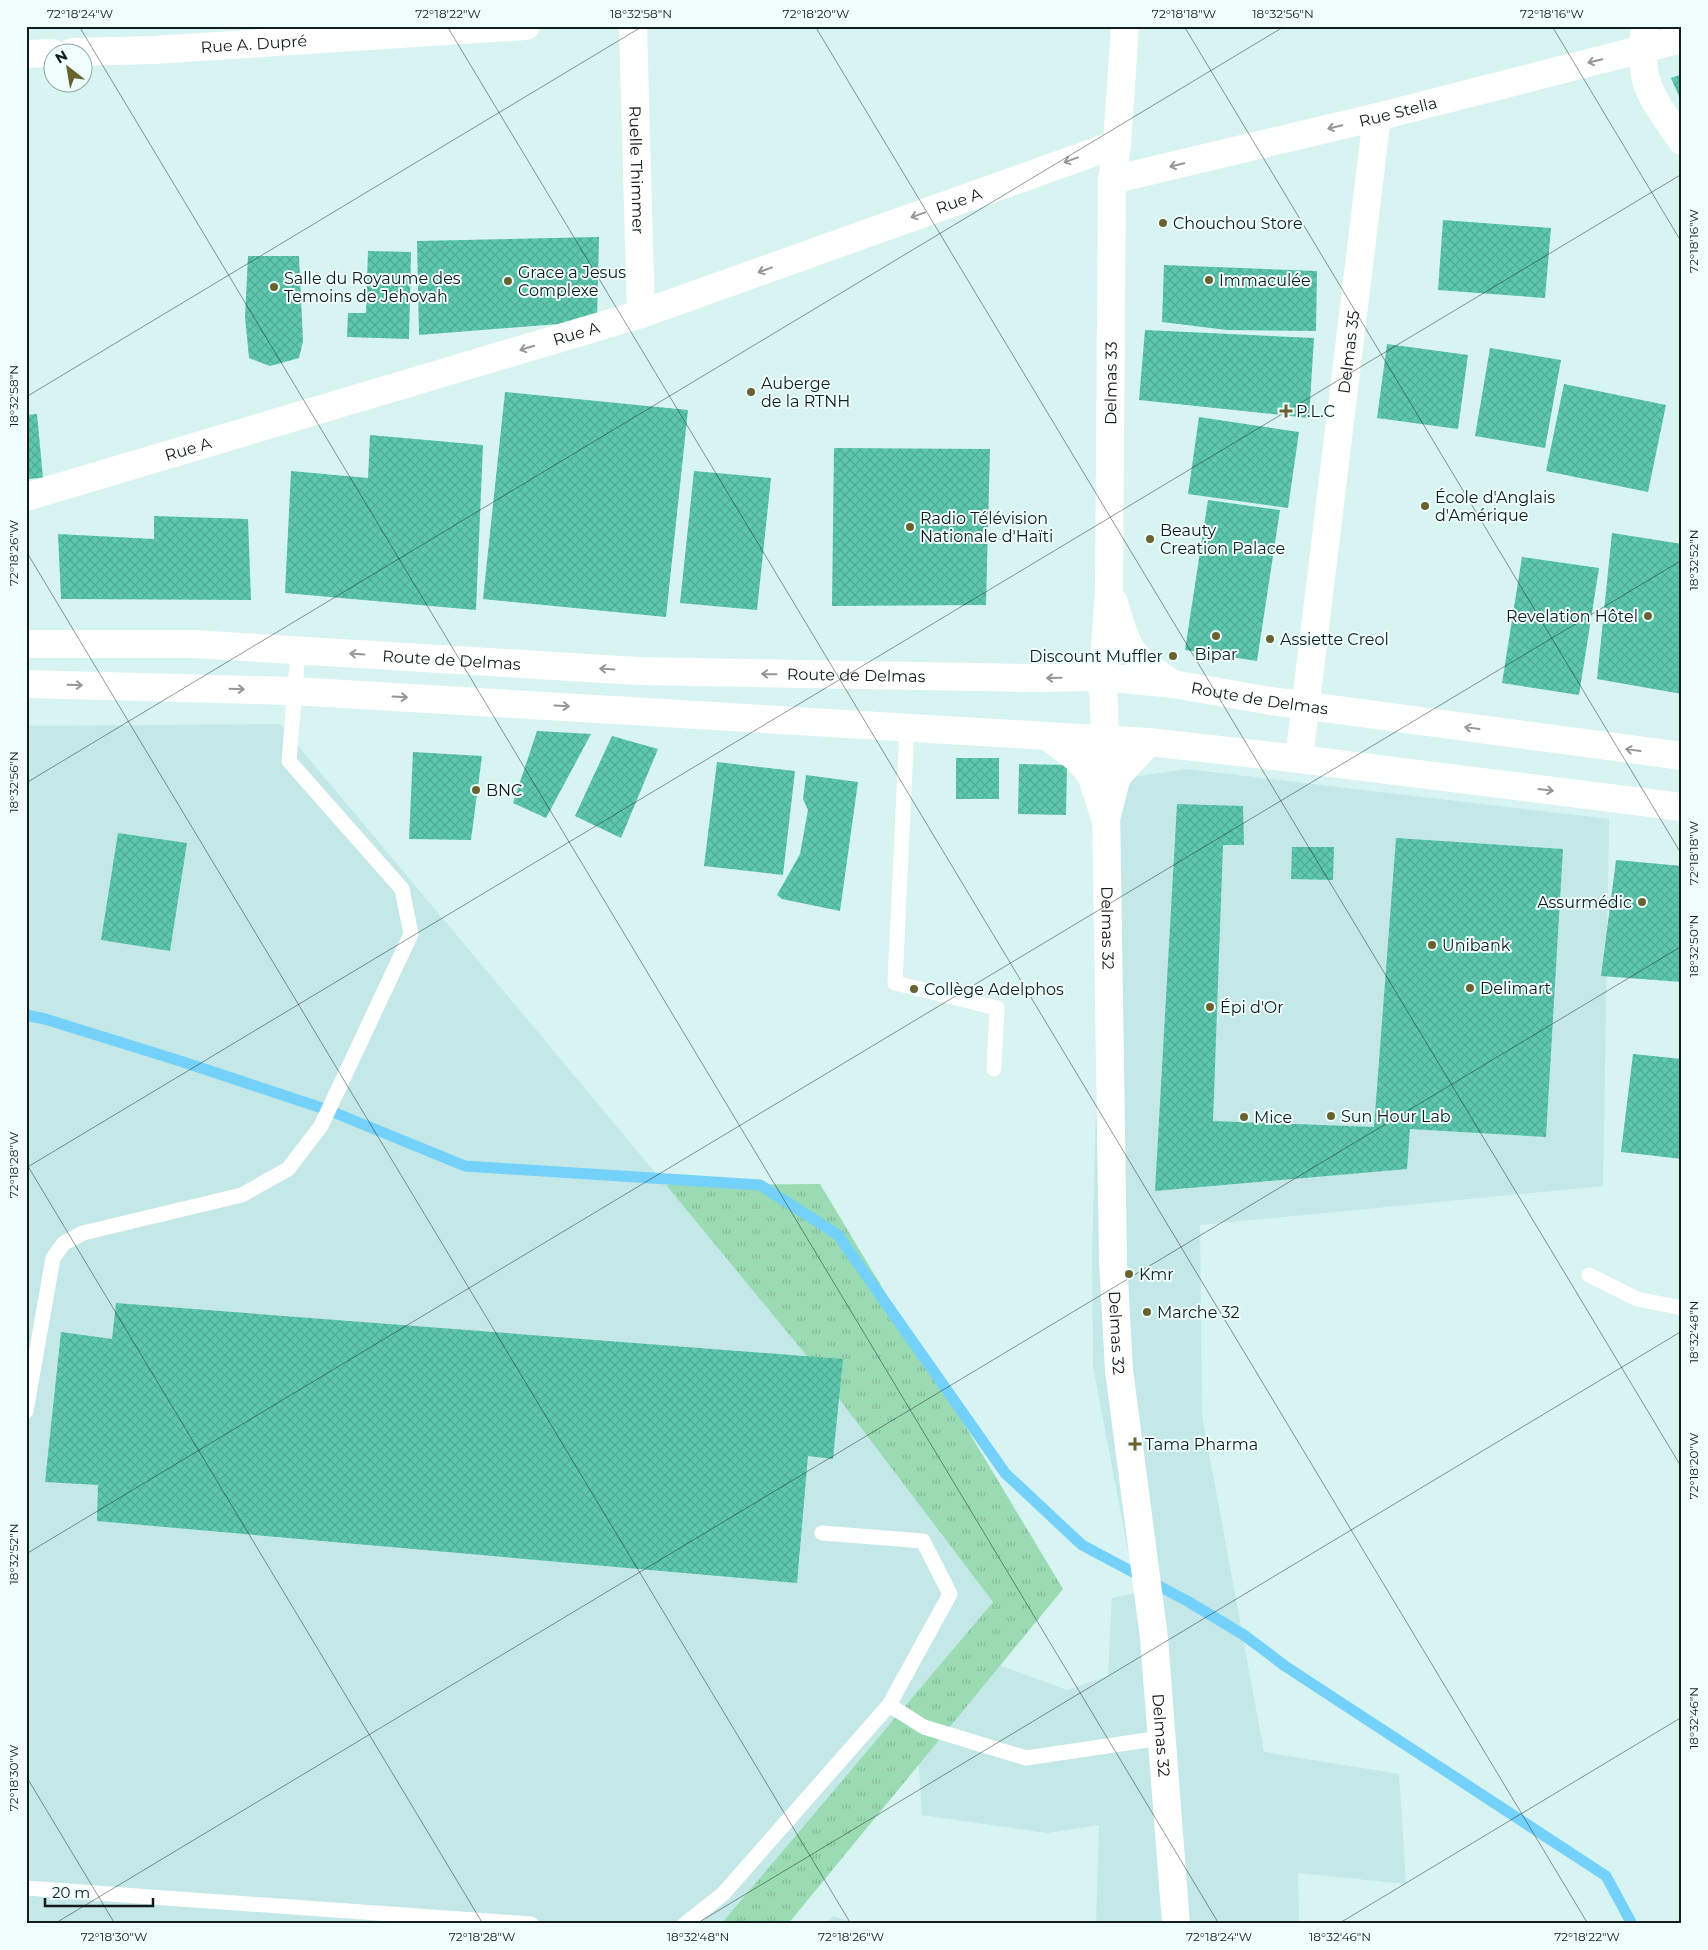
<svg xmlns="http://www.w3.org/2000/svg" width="1708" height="1950" viewBox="0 0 1708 1950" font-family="Montserrat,sans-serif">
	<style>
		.built { fill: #c3e8e7 }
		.park { fill: url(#park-tufts) }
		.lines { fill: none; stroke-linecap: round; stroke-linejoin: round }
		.stream { stroke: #73d1fa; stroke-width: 11 }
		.building { fill: url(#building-cross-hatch) }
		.service { stroke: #fff; stroke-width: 15 }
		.minor { stroke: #fff; stroke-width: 28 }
		.tertiary { stroke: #fff; stroke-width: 28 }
		.secondary { stroke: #fff; stroke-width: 28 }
		.primary { stroke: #fff; stroke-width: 28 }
		.oneway { stroke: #949998 }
		.ticks { fill: none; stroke: #121c1b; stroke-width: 1; stroke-opacity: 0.45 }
		.poi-dot { fill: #68622e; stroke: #edfefd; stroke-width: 2 }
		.labels { text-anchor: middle; stroke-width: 4; stroke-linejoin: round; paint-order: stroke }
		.street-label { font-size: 16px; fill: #121c1b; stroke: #edfefd }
		.poi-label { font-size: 16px; fill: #121c1b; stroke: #edfefd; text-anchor: start }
		.neatline { fill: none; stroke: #121c1b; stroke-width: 2 }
		.ticks-label { font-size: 12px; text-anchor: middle; fill: #121c1b }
	</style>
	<defs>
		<pattern id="park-tufts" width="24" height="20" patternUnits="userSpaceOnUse" patternTransform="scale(1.25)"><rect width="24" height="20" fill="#9adbb3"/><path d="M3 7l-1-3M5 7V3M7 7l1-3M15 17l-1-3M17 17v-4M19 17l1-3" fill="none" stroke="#84bb99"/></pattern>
		<pattern id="building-cross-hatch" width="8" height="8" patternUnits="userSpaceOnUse" patternTransform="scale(1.25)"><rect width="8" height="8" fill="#5dc8ad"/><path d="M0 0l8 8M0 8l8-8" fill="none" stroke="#50ab94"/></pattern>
	</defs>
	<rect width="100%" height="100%" fill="#d7f3f2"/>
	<path class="built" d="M280,724L787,1330L993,1602L721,1924H26V726Z
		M1186,769L1609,819L1603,1186L1200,1225L1202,1415L1264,1752L1399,1774L1406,1884L1298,1873L1299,1924H1096L1099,1825L1047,1833L922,1815L918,1751L983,1659L1067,1690L1108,1676L1112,1598L1136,1593L1093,1366L1092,1257L1098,1037L1097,860L1127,778Z
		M834,1916L856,1924H825Z"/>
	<path class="park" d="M820,1184L1063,1589L788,1924H721L993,1602L802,1350L666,1185Z"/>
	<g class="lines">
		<path class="stream" d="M26,1015L45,1019L177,1060L328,1110L465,1166L760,1185L838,1235L1005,1473L1082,1545L1189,1602L1244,1635L1285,1666L1606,1876L1632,1924"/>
	</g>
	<path class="building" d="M1682,74V103L1671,78Z
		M1443,220L1551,228L1545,298L1438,290Z
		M599,237L597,321L419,335L417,241Z
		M368,251L411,252L409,339L347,337L348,313H366Z
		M248,256H299L303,341L299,358L270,366L249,358L245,317Z
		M1164,265L1317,271L1316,331L1227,330L1162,322Z
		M1145,330L1314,338L1309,418L1139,400Z
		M1387,344L1468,355L1458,429L1377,418Z
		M1490,348L1561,360L1545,448L1475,436Z
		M1564,384L1666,405L1648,492L1546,471Z
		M505,392L688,410L666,617L483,599Z
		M37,414L43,478L26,479V415Z
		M1199,417L1299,432L1288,508L1188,494Z
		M370,435L483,445L476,610L285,593L291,471L368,478Z
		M834,448L990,449L986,605L832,606Z
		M694,471L771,478L757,610L680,603Z
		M1208,500L1280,510L1257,661L1185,650Z
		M154,516L248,519L251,600L61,599L58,534L154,539Z
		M1612,533L1682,544V694L1597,679Z
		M1522,557L1599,568L1579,695L1502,683Z
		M537,731L591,734L546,818L513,803Z
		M612,736L658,749L621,838L575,816Z
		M413,752L482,756L471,840L409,839Z
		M956,758H999V799H956Z
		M717,762L795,771L783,875L704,866Z
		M1019,764L1067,765L1066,815L1018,814Z
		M806,775L858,782L840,911L782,899L777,895L800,854L808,810L803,799Z
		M1177,804L1243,806L1244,845H1223L1213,1121L1374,1127L1396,838L1563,849L1546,1137L1410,1129L1407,1169L1155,1191Z
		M118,833L187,843L170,951L101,940Z
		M1292,847H1334L1333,880L1291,879Z
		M1616,860L1682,866V982L1601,976Z
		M1633,1054L1682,1059V1159L1621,1152Z
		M116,1303L843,1359L833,1459L808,1456L797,1583L97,1521L98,1485L45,1482L61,1332L112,1339Z"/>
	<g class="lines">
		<path class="service" d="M907,727L895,983L997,1008L994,1069
			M1589,1275L1637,1299L1682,1308
			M26,1411L53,1258L64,1243L83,1233L242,1195L288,1169L321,1126L411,934L402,889L289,761L298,650
			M889,1705L924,1727L1026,1758L1161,1738
			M26,1888L531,1924
			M685,1924L723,1894L889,1705L950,1594L923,1541L822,1533"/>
		<g class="minor">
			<path id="s1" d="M633,26L641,314"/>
			<path d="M1645,26C1637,83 1651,96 1682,141"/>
			<path id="s2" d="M72,52L154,50L526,26"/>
			<path d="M26,54L52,53"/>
			<path id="s3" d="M1112,180L1377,117L1682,39"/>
			<path id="s4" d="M26,497L641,314L1117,144"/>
			<path id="s5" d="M1299,759L1377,117"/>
		</g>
		<path class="tertiary" id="s6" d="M1105,739L1113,1261L1119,1370L1154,1638L1176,1924"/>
		<g class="secondary">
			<path d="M1114,602C1119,618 1122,635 1131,649C1141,664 1159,674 1173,684"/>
			<path d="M1047,736L1079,760L1091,775L1106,821"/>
			<path id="s7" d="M1105,739L1103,677L1109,589L1112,180L1117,144L1125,26"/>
			<path d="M1106,819L1116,780L1120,773L1149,742"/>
		</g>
		<g class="primary">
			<path id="s8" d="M26,644H194L637,671L1031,678L1103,677L1173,684L1271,701L1682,756"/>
			<path d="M26,684L294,691L1149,742L1299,759L1682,807"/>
		</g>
	</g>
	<defs><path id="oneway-shaft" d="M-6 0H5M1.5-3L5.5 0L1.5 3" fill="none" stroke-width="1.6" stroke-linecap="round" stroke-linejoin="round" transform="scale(1.25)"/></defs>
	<g class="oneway">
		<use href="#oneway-shaft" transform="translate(1595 61) rotate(166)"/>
		<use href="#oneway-shaft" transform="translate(1335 127) rotate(167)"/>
		<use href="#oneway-shaft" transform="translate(1071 160) rotate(160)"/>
		<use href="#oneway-shaft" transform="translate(1177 165) rotate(167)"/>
		<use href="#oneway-shaft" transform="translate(918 215) rotate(160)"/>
		<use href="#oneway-shaft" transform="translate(765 270) rotate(160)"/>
		<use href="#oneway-shaft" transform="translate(527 348) rotate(163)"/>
		<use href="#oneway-shaft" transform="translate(357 654) rotate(-176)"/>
		<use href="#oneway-shaft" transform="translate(607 669) rotate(-176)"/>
		<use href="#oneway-shaft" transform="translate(769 674) rotate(-179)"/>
		<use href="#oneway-shaft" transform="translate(1054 678) rotate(179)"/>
		<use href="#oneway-shaft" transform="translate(75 685) rotate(2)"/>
		<use href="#oneway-shaft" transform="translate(237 689) rotate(2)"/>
		<use href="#oneway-shaft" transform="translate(400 697) rotate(3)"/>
		<use href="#oneway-shaft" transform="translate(562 706) rotate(3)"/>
		<use href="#oneway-shaft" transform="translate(1472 728) rotate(-172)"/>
		<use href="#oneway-shaft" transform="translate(1633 750) rotate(-172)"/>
		<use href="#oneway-shaft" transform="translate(1546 790) rotate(7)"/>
	</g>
	<path class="ticks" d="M79,26L1219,1924M447,26L1588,1924M815,26L1682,1468M1184,26L1682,855M1552,26L1682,243M26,397L643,26M26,551L851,1924M26,783L1285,26M26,1163L483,1924M26,1168L1682,174M26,1554L1682,560M26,1776L115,1924M54,1924L1682,946M696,1924L1682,1331M1338,1924L1682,1717"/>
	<g class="poi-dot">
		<circle cx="1163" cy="223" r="5"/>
		<circle cx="1209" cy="280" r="5"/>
		<circle cx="508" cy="281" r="5"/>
		<circle cx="274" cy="287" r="5"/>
		<circle cx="751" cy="392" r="5"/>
		<path d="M1283.5 403.5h5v5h5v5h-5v5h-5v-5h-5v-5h5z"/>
		<circle cx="1425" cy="506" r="5"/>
		<circle cx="910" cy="527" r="5"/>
		<circle cx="1150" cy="539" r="5"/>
		<circle cx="1648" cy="616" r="5"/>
		<circle cx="1216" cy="636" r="5"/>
		<circle cx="1270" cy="639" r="5"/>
		<circle cx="1173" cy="656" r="5"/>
		<circle cx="476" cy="790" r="5"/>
		<circle cx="1642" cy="902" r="5"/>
		<circle cx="1432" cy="945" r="5"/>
		<circle cx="1470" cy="988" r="5"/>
		<circle cx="914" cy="989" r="5"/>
		<circle cx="1210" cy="1007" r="5"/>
		<circle cx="1331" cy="1116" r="5"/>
		<circle cx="1244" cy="1117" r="5"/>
		<circle cx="1129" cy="1274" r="5"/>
		<circle cx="1147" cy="1312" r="5"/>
		<path d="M1132.5 1436.5h5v5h5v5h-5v5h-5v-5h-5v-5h5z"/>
	</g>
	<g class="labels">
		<g class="street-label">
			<text dy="6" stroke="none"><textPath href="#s2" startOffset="182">Rue A. Dupré</textPath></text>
			<text dy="6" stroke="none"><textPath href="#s3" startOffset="294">Rue Stella</textPath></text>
			<text dy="6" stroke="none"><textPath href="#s1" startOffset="144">Ruelle Thimmer</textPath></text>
			<text dy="6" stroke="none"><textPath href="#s4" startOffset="979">Rue A</textPath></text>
			<text dy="6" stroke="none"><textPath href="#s4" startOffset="574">Rue A</textPath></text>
			<text dy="6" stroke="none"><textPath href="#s5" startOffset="410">Delmas 35</textPath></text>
			<text dy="6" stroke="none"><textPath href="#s7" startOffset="356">Delmas 33</textPath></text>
			<text dy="6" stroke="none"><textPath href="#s4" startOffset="169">Rue A</textPath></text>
			<text dy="6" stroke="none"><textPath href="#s8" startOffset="426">Route de Delmas</textPath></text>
			<text dy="6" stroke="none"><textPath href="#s8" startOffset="831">Route de Delmas</textPath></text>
			<text dy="6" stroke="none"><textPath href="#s8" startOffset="1236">Route de Delmas</textPath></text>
			<text dy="6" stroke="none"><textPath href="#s6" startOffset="189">Delmas 32</textPath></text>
			<text dy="6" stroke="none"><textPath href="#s6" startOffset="594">Delmas 32</textPath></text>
			<text dy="6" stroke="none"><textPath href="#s6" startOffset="999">Delmas 32</textPath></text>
		</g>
		<g class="poi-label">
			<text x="1173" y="229">Chouchou Store</text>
			<text x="518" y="278">Grace a Jesus<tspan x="518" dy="18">Complexe</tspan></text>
			<text x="284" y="284">Salle du Royaume des<tspan x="284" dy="18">Temoins de Jehovah</tspan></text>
			<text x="1219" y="286">Immaculée</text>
			<text x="761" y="389">Auberge<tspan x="761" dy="18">de la RTNH</tspan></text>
			<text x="1296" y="417">P.L.C</text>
			<text x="1435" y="503">École d'Anglais<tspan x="1435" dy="18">d'Amérique</tspan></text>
			<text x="920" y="524">Radio Télévision<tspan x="920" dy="18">Nationale d'Haïti</tspan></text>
			<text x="1160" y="536">Beauty<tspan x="1160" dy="18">Creation Palace</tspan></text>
			<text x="1638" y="622" text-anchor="end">Revelation Hôtel</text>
			<text x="1280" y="645">Assiette Creol</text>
			<text x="1216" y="660" text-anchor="middle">Bipar</text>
			<text x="1163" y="662" text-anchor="end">Discount Muffler</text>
			<text x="486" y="796">BNC</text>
			<text x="1632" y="908" text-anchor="end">Assurmédic</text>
			<text x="1442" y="951">Unibank</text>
			<text x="1480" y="994">Delimart</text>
			<text x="924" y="995">Collège Adelphos</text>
			<text x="1220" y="1013">Épi d'Or</text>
			<text x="1341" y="1122">Sun Hour Lab</text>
			<text x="1254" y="1123">Mice</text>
			<text x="1139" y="1280">Kmr</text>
			<text x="1157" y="1318">Marche 32</text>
			<text x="1145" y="1450">Tama Pharma</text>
		</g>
	</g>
	<rect width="1708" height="1950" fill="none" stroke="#edfefd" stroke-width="55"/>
	<g transform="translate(68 68) rotate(329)"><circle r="24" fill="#edfefd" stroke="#95a4a3"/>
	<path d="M0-4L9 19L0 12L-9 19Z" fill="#68622e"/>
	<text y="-8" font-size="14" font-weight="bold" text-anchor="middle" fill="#121c1b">N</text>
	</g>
	<path d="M45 1898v8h108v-8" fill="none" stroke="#121c1b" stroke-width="2.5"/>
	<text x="52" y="1898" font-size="15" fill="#121c1b" stroke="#edfefd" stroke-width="4" paint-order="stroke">20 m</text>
	<rect x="28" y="28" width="1652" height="1894" class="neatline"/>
	<g class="ticks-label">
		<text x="80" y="18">72°18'24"W</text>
		<text x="448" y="18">72°18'22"W</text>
		<text x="641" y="18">18°32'58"N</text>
		<text x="816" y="18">72°18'20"W</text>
		<text x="1184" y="18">72°18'18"W</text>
		<text x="1283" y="18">18°32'56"N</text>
		<text x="1552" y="18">72°18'16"W</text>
		<text transform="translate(1694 241) rotate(-90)" y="4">72°18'16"W</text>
		<text transform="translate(14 396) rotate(-90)" y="4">18°32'58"N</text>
		<text transform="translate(14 553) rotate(-90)" y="4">72°18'26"W</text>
		<text transform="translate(1694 560) rotate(-90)" y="4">18°32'52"N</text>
		<text transform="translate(14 782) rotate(-90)" y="4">18°32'56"N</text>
		<text transform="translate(1694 853) rotate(-90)" y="4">72°18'18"W</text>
		<text transform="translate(1694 946) rotate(-90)" y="4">18°32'50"N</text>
		<text transform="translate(14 1165) rotate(-90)" y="4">72°18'28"W</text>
		<text transform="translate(1694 1332) rotate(-90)" y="4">18°32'48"N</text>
		<text transform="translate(1694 1466) rotate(-90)" y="4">72°18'20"W</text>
		<text transform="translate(14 1554) rotate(-90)" y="4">18°32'52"N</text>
		<text transform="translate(1694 1718) rotate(-90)" y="4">18°32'46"N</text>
		<text transform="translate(14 1778) rotate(-90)" y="4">72°18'30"W</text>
		<text x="114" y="1941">72°18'30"W</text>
		<text x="482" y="1941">72°18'28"W</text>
		<text x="698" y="1941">18°32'48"N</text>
		<text x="851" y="1941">72°18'26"W</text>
		<text x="1219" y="1941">72°18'24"W</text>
		<text x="1340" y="1941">18°32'46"N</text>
		<text x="1587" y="1941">72°18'22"W</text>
	</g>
</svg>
